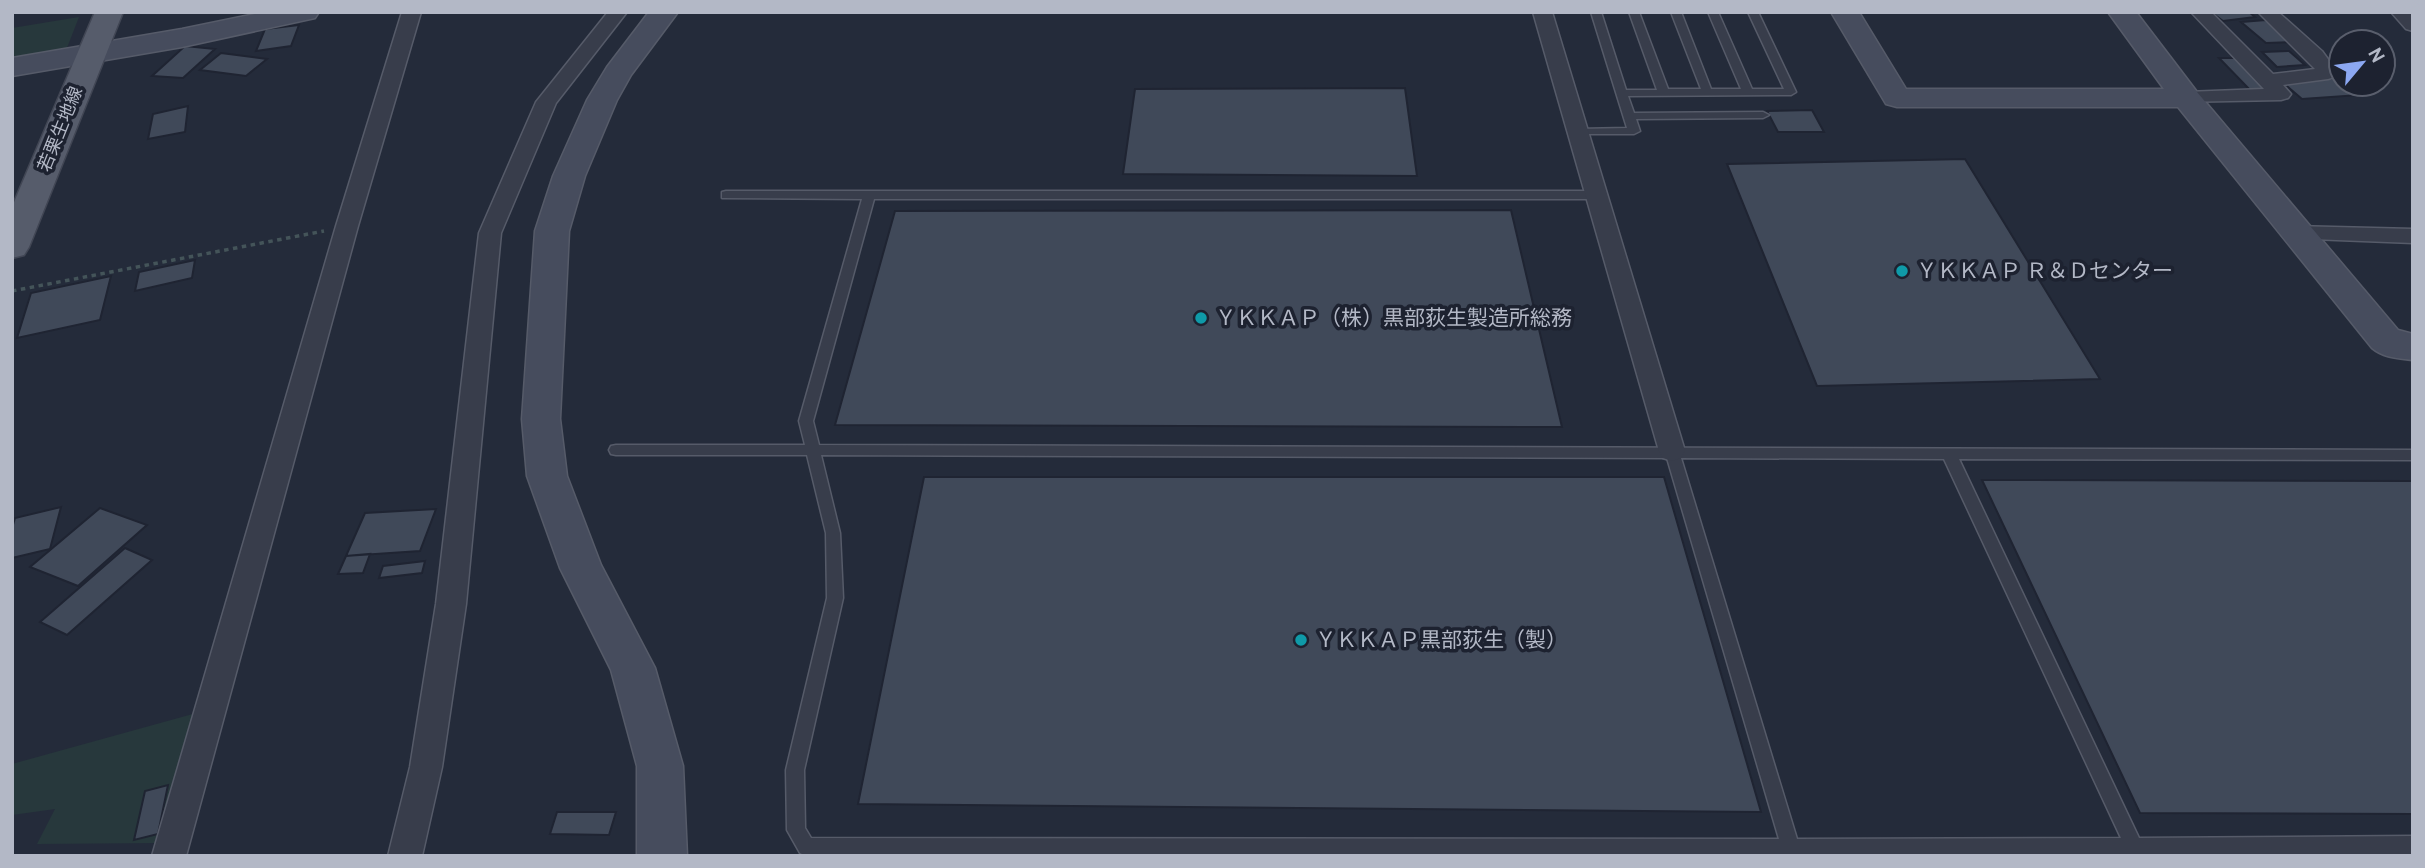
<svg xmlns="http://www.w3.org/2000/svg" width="2425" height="868" viewBox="0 0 2425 868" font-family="Overpass,'Noto Sans JP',sans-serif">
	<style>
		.green { fill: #27383c }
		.building { fill: #404959; stroke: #1f2432; stroke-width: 2 }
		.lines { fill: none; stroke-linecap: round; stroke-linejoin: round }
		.lane-casing { stroke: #565b69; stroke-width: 3 }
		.street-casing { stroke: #565b69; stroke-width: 3 }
		.secondary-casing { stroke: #565b69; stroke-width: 3 }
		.primary-casing { stroke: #414654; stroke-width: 3 }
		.path { stroke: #445459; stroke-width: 3.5; stroke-dasharray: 4.5 4.5; stroke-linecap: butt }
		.lane { fill: #383d4b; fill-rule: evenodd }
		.street { fill: #383d4b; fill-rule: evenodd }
		.secondary { fill: #464c5d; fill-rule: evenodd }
		.primary { fill: #565c6b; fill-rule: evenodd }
		.culture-dot { fill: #0f9aa8; stroke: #1d2230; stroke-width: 2.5 }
		.labels { text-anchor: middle; stroke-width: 7; stroke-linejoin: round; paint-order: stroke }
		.far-street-label { font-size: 18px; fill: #b3b8c6; stroke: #1d2230 }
		.poi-label { font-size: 21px; fill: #b3b8c6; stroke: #1d2230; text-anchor: start }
	</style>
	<rect width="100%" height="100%" fill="#242b3a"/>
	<path class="green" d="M79,17L65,53L12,62V28Z
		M200,712L162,843L37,844L55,809L12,815V764Z"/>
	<path class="building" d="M2211,12H2249L2255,17L2223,21Z
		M2266,20L2292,42L2266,43L2241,22Z
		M299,25L291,46L256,51L265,29Z
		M185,46L215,49L183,78L152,76Z
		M2289,51L2305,65L2277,67L2262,52Z
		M221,53L267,59L246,76L200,70Z
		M2219,58H2238L2270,91H2251Z
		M2340,78L2341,84H2347L2360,95L2302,99L2282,82Z
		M1405,88L1417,176L1123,174L1135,89Z
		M188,106L185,132L148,139L153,114Z
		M1812,110L1824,132H1778L1767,111Z
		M1965,159L2100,379L1817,386L1727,164Z
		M1511,210L1562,427L835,425L895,211Z
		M195,260L192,278L135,291L139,272Z
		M111,276L100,320L17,338L31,293Z
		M924,477H1664L1761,812L858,804Z
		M1982,480L2413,481V814L2140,813Z
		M61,507L50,549L12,558V528L15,518Z
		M100,508L147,525L78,586L30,567Z
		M436,509L420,551L346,556L365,513Z
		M125,548L152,560L67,635L40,622Z
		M370,554L363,573L338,574L346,556Z
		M425,561L422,573L379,578L383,566Z
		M168,785L158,834L134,840L145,791Z
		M557,812H616L609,835L550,834Z"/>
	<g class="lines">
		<g class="lane-casing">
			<path id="lane" d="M1591,12H1601L1626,90H1657L1629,12H1639L1668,89H1701L1671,12H1681L1711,89H1741L1708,12H1718L1752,89H1784L1748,12H1758L1796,92L1791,95L1628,96L1634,113L1763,112L1769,115L1763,118L1636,119L1640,131L1634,134H1574L1572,132L1578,129L1627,128Z
				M726,191H1597L1603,195L1597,199H874L813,421L819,445L2413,450V460L1959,459L2139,838L2413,836V854L806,856L800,853L787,830L786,770L827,598L826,533L807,455H616L611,454L609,450L611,446L616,445H805L799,421L862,199L722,198V192ZM821,455L1667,458L1779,839L811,838L805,828L804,770L843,598L840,533ZM1681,458L1944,459L2121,838L1797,839Z"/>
		</g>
		<g class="street-casing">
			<path id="street" d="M402,12H421L358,226L186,856H152L336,226Z
				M608,12H627L556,103L501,233L466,604L442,767L422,856H388L410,767L436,604L479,233L536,102Z
				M1533,12H1552L1685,451L1681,458L1672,461L1663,458L1659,451Z
				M2191,12H2211L2273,74L2315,69L2258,12H2278L2322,51L2338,73L2335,77L2328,79L2283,85L2291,94L2288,98L2281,100L2179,102L2176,98L2179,94L2186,92L2264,89Z
				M2391,12H2411L2413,31L2406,29Z
				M2294,226L2413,229V243L2286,238L2283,233L2286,228Z"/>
		</g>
		<g class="secondary-casing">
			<path id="secondary" d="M264,12H319L315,18L182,47L12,76V58L182,29Z
				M649,12H678L631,75L617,100L585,176L569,231L560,419L567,476L601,565L655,668L683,766L687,856H637V766L611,670L560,568L527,476L522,419L535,231L553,176L587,100L607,67Z
				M1831,12H1859L1906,89H2164L2108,12H2136L2197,92L2398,330L2413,334V360C2398,358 2384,358 2372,348L2178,107H1897L1886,104Z"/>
		</g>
		<g class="primary-casing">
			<path id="primary" d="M95,12H123L29,247L24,255L12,258V207Z"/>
		</g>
		<path class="path" d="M12,291L324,231"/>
		<use href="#lane" class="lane"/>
		<use href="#street" class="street"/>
		<use href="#secondary" class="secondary"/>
		<use href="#primary" class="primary"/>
	</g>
	<g class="culture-dot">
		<circle cx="1902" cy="271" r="7"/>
		<circle cx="1201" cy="318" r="7"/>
		<circle cx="1301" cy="640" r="7"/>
	</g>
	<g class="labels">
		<g class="far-street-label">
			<text transform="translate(60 129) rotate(-68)" y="6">若栗生地線</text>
		</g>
		<g class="poi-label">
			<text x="1916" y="278">ＹＫＫＡＰ Ｒ＆Ｄセンター</text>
			<text x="1215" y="325">ＹＫＫＡＰ（株）黒部荻生製造所総務</text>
			<text x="1315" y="647">ＹＫＫＡＰ黒部荻生（製）</text>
		</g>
	</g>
	<rect width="2425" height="868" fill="none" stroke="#b3b8c6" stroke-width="28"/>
	<g transform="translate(2362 63) rotate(61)"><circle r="33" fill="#1d2230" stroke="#595e6c" stroke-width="2"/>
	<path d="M0-5L12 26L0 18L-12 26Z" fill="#8ca8f2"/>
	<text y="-10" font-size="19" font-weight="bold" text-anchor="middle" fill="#b3b8c6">N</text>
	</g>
</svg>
